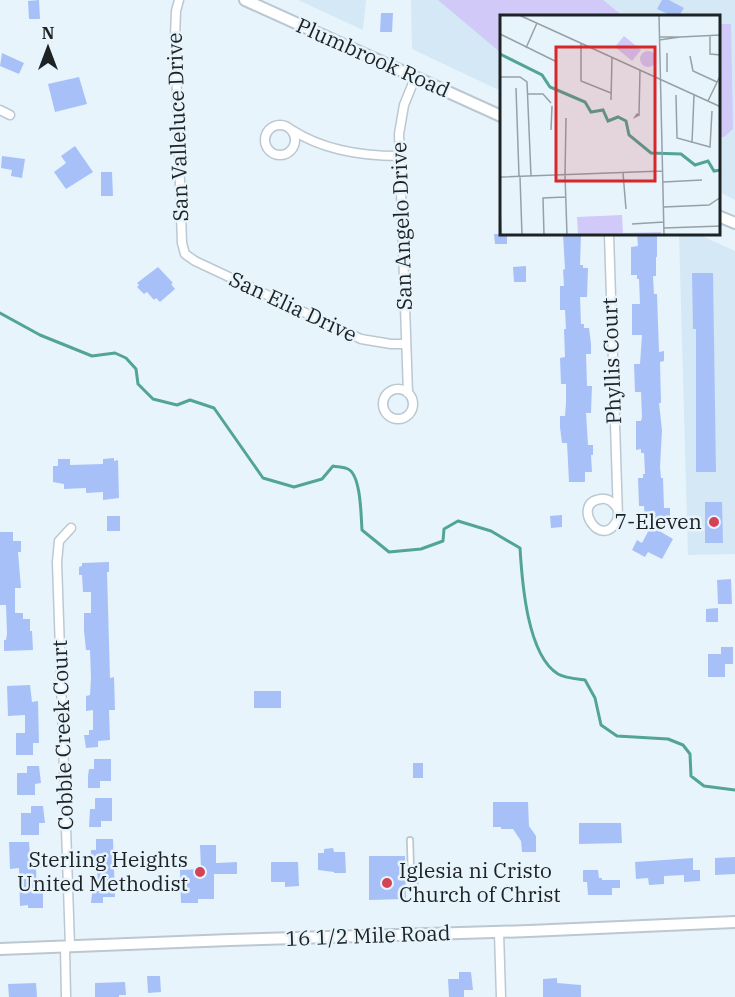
<svg xmlns="http://www.w3.org/2000/svg" width="735" height="997" viewBox="0 0 735 997" font-family="'IBM Plex Serif',serif">
	<style>
		.built { fill: #d4e8f5 }
		.green { fill: #d1c9f8 }
		.lines { fill: none; stroke-linecap: round; stroke-linejoin: round }
		.stream { stroke: #52a496; stroke-width: 3 }
		.building { fill: #a7c1f8 }
		.service-casing { stroke: #bcc8d1; stroke-width: 8 }
		.minor-casing { stroke: #bcc8d1; stroke-width: 11 }
		.tertiary-casing { stroke: #bcc8d1; stroke-width: 14 }
		.service { stroke: #fff; stroke-width: 4.5 }
		.minor { stroke: #fff; stroke-width: 8 }
		.tertiary { stroke: #fff; stroke-width: 10 }
		.poi-dot { fill: #d34356; stroke: #e7f4fc; stroke-width: 2 }
		.labels { text-anchor: middle; stroke-width: 5; stroke-linejoin: round; paint-order: stroke }
		.street-label { font-size: 21px; fill: #1d2225; stroke: #e7f4fc }
		.poi-label { font-size: 21px; fill: #1d2225; stroke: #e7f4fc; text-anchor: end }
		.inset-river { fill: none; stroke: #52a496; stroke-width: 3 }
		.inset-road { fill: none; stroke: #96a0a6; stroke-width: 1.5 }
		.view { fill: #d62828; fill-opacity: 0.15; stroke: #d62828; stroke-width: 3 }
		.inset-edge { fill: none; stroke: #1d2225; stroke-width: 3 }
	</style>
	<rect width="100%" height="100%" fill="#e7f4fc"/>
	<path class="built" d="M298,0H366L363,30Z
		M411,0H735V200L719,192L718,16H501V91L412,49Z
		M679,234H698L735,251V554L688,555Z"/>
	<path class="green" d="M438,0H603L623,16H501V53Z
		M719,24H731L733,129L724,137H719Z"/>
	<g class="lines">
		<path class="stream" d="M0,313L40,335L92,356L115,353L126,358L136,369L138,384L153,399L177,405L190,400L214,408L263,478L294,487L322,479L333,466C337,467 344,467 348,469C361,475 361,516 362,530L389,552L421,549L443,541L444,529L458,521L491,531L520,548C522,581 527,655 558,674C565,678 578,679 585,680L595,698L601,725L617,736L668,739L683,745L690,754L691,776L704,786L735,790"/>
	</g>
	<path class="building" d="M39,0L40,19H29L28,1Z
		M662,0H669L684,8L679,16H672L657,9Z
		M381,13H393L392,32H380Z
		M2,53L24,63L19,74L0,66Z
		M79,77L87,104L55,112L48,84Z
		M75,146L93,172L66,189L54,172L66,163L61,156Z
		M2,156L25,159L22,178L11,176L12,170L1,168Z
		M101,172H112L113,196H101Z
		M494,234H507V244H495Z
		M563,234H581L580,265H583V268H588L587,297H580L581,324H584V328H589L591,344V354H586L587,386H592L591,413H586L588,445H593V455H591L592,472H585V482H569L567,443H562L560,427V416H565L566,403V384H561L560,358L565,357L564,329H566L565,310H560V286H564L563,270L565,269Z
		M637,234H657V257H656V276H653L654,294H657L659,352L664,351V361L660,362L661,403H659L662,430L660,467L661,478H663L664,508H670V519L645,520L644,506H639L638,478H643V474H645L644,453H641V449L636,450V421H641L642,417L641,392H635L634,364H640L642,335H632V304H640L639,279H637V275H631V247L638,246Z
		M526,266V282H514L513,267Z
		M158,267L173,283L171,284L175,289L160,302L156,298L154,300L147,292L144,294L137,287L139,285L137,283Z
		M692,273H713L716,472H696V329H693Z
		M114,458V461L118,460L119,498L103,500V492L86,493V488L64,489V484L53,482V466H58V459H70V465L103,464V459Z
		M705,502H722L723,543H705Z
		M562,515V527L551,528L550,516Z
		M107,516H120V531H107Z
		M651,526L673,539L662,559L648,552L645,557L632,550L637,540L642,543Z
		M0,532H13V541H21V552H18L21,588H15V613H23V619H30V631H32L33,650L4,651V640H6L7,634L6,605H0Z
		M109,562V572H107L110,678L114,677L115,710H109L110,740L98,741V747L86,748L84,735H89V730H93V710L86,711V696L90,695L91,678L90,650H86L84,631V613H91V592H83L82,575H79V567L82,566V563Z
		M731,579L732,604H718L717,580Z
		M718,608V622H706V609Z
		M721,647H733V664H725V677H708V654H721Z
		M30,685L32,702L38,701L39,743H33V755H16V733H25V715L8,716L7,686Z
		M254,691H281V708H254Z
		M94,759H111V781H100V788H88V776L89,769H94Z
		M413,763H423V778H413Z
		M27,766H39L41,783L35,784V795H17V773H27Z
		M95,798H112V821H101V827H89L90,809H95Z
		M493,802H528L529,826L536,836V852H522L521,841L513,829H501V827H493Z
		M31,806H43L45,823H39V835H21V813H31Z
		M579,823H621L622,843L579,844Z
		M96,839H113L115,897H103V903H91L93,885H98L97,868H90L91,850H96Z
		M9,842H29L30,856H43V867L36,868L37,890H43V908H28V905L20,906L19,868L10,869Z
		M200,845H216V863L237,862V874H214V899H198V903H181L180,870L201,869Z
		M333,848L334,852H345L346,873H334V872L318,870V853H324V849Z
		M369,856H405L406,899L369,900Z
		M735,857V874L715,875V858Z
		M693,858V870H700V881L684,882V875L664,876V884L649,885L648,878L636,879L635,862Z
		M271,862H298L299,886L285,887V882H271Z
		M583,870H598L599,878H602V880H620V888H612V895H588L587,882H583Z
		M459,972H471L473,990H464V997H449L448,979H459Z
		M147,976H160L161,992L148,993Z
		M557,978V983L581,985V997H543V979Z
		M125,982L126,995H119V997H95V983Z
		M36,983L37,997H9L8,984Z"/>
	<g class="lines">
		<g class="service-casing">
			<path id="service" d="M410,840L411,875L415,885"/>
		</g>
		<g class="minor-casing">
			<path id="minor" d="M179,0L176,11L175,37L182,243L185,254L195,261L361,339L391,344H406
				M0,110L10,115
				M265 140a15 15 0 1 1 30 0a15 15 0 1 1-30 0Z
				M292,130C323,150 363,156 399,156
				M609,234L618,518C603,554 569,503 601,499C608,498 613,502 617,508
				M383 404a15 15 0 1 1 30 0a15 15 0 1 1-30 0Z
				M408,393L399,134L404,105L415,78
				M499,932L501,997
				M65,946L66,997
				M70,946L57,562L59,541L71,528"/>
		</g>
		<g class="tertiary-casing">
			<path id="tertiary" d="M245,0L501,116
				M718,216L735,223
				M0,949L230,940L529,931L735,922"/>
		</g>
		<use href="#service" class="service"/>
		<use href="#minor" class="minor"/>
		<use href="#tertiary" class="tertiary"/>
	</g>
	<g class="poi-dot">
		<circle cx="714" cy="522" r="6"/>
		<circle cx="200" cy="872" r="6"/>
		<circle cx="387" cy="883" r="6"/>
	</g>
	<g class="labels">
		<g class="street-label">
			<text transform="translate(373 58) rotate(24)" y="7">Plumbrook Road</text>
			<text transform="translate(178 127) rotate(-92)" y="7">San Valleluce Drive</text>
			<text transform="translate(402 226) rotate(-92)" y="7">San Angelo Drive</text>
			<text transform="translate(293 307) rotate(25)" y="7">San Elia Drive</text>
			<text transform="translate(612 361) rotate(-92)" y="7">Phyllis Court</text>
			<text transform="translate(63 735) rotate(-92)" y="7">Cobble Creek Court</text>
			<text transform="translate(368 936) rotate(-2)" y="7">16 1/2 Mile Road</text>
		</g>
		<g class="poi-label">
			<text x="702" y="529">7-Eleven</text>
			<text x="188" y="867">Sterling Heights<tspan x="188" dy="24">United Methodist</tspan></text>
			<text x="399" y="878" text-anchor="start">Iglesia ni Cristo<tspan x="399" dy="24">Church of Christ</tspan></text>
		</g>
	</g>
	<g transform="translate(500 15)">
		<rect width="220" height="220" fill="#e7f4fc"/>
		<path d="M124,21L141,35L132,46L115,32ZM140 44a8 8 0 1 1 16 0a8 8 0 1 1-16 0ZM122,200L123,218L161,217V220H78L77,202Z" fill="#d1c9f8"/>
		<path class="inset-river" d="M0,39L42,60L50,72L85,87L91,97L103,95L108,106L118,102L126,106L129,120L151,138L181,139L195,150L208,146L214,156L221,155"/>
		<path class="inset-road" d="M19,0L221,92M159,0L164,220M0,19L57,47M210,21V39L221,40M159,22H180L159,25M180,22L221,20M81,29V66L111,78M26,33L37,8M167,38V57M190,41L193,56L217,67M0,62H20L27,67L31,161M16,73L19,161M28,79H43L51,88M176,80L177,123L210,132L212,96M111,85L112,42M208,86L221,59M139,100L135,102L137,99L139,100L140,55M51,115L52,91M192,128L194,80M123,158L126,194M65,160L67,220M65,160L66,103M0,162L162,156M20,162L22,220M163,167L202,165M0,191L1,220M164,192L209,190L221,182M132,209L164,207M164,213L221,211M44,220L43,183L65,182"/>
		<path class="view" d="M56,32H155V166H56Z"/>
		<rect width="220" height="220" class="inset-edge"/>
	</g>
	<g transform="translate(48 48)" stroke="#e7f4fc" stroke-width="4.5" paint-order="stroke">
	<path d="M0-4.5L10 22L0 15L-10 22Z" fill="#1d2225"/>
	<text y="-9" font-size="16" font-weight="bold" text-anchor="middle" fill="#1d2225">N</text>
	</g>
</svg>
